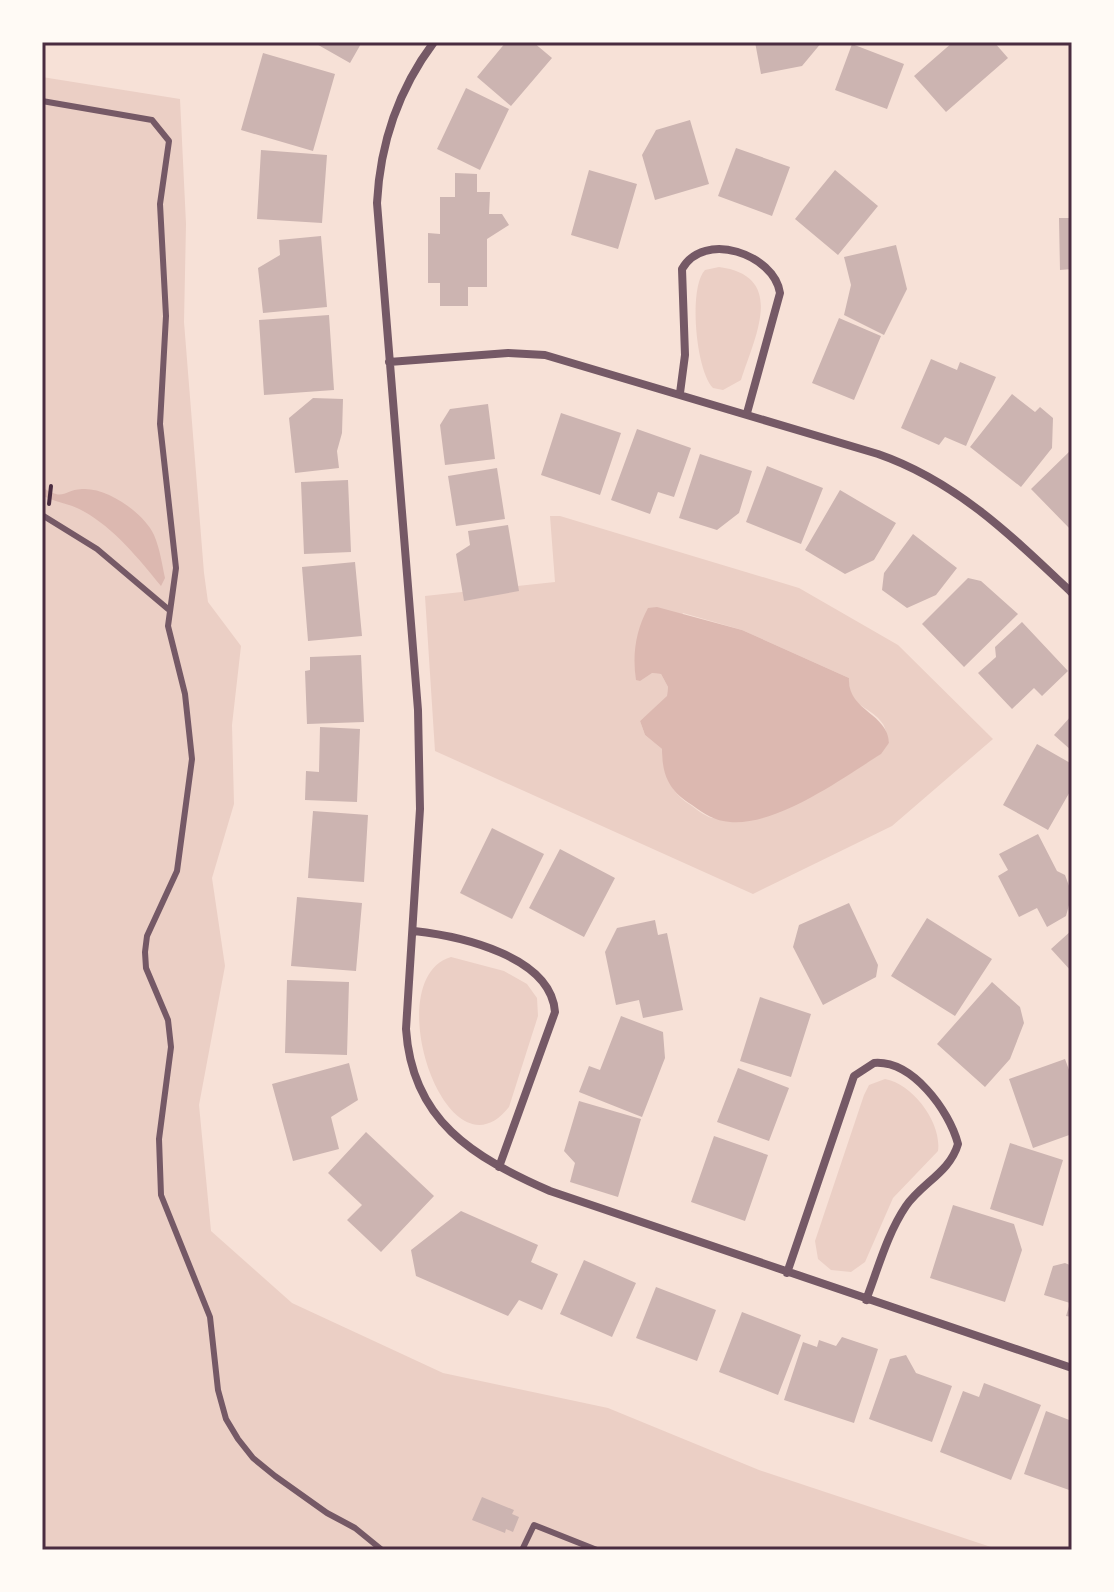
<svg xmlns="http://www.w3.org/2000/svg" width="1114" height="1592" viewBox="0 0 1114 1592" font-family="'Archivo Narrow',sans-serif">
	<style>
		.green { fill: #ebcfc5; fill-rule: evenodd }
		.water { fill: #dcb8b0 }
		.building { fill: #ccb4b1 }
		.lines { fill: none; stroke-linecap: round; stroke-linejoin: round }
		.path { stroke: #4a2c40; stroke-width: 4 }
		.service { stroke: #755966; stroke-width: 6 }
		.minor { stroke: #755966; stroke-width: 8 }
		.neatline { fill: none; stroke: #4a2c40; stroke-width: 3 }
	</style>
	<rect width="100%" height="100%" fill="#f7e1d7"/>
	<path class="green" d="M42,77L180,99L186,224L184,322L204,573L208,602L241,646L232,725L234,804L212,878L225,966L199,1105L211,1231L292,1303L443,1373L608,1408L759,1470L1000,1550H42Z
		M719,267C787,276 755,336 741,380L723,390L713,388C696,371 688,288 705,270Z
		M550,516H560L799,588L898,645L993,739L892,826L753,894L435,751L425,596L555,582ZM683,613L742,630L849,678C847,708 871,705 883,724C886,729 887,737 889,743L880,754C830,786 775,826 712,818C704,816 694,807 686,802C669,790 662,769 662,749L645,735L640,721L667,697L668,687L661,674L652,673Z
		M451,957L504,971L527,984L537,998L538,1016L509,1107C447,1186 377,979 451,957Z
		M885,1079C913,1084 942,1123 938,1151L893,1198L865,1262L851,1272L831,1270L818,1259L815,1241L864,1095L869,1085Z"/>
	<path class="water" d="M42,487C64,502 63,490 82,489C107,487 144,513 154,535C160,549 162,564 165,578L161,586C139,559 114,528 83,511C70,503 55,503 42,495Z
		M657,607L742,630L849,678C847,711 888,713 889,743L881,754C843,778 777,826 730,822C715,821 704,814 692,805C669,791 662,775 662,749L645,735L640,721L667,696L668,687L661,674L652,673L640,681L636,680C632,654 636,630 648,608Z"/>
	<path class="building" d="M313,42H362L350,63Z
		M506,42H533L552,58L511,106L477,77Z
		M755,42H822L802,66L761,74Z
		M953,42H994L1008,58L946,112L914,76Z
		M852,44L904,64L887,109L835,90Z
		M263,53L335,74L313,151L241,130Z
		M466,88L509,109L480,170L437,149Z
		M690,120L709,184L655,200L642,155L656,130Z
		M736,148L790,167L772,216L718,196Z
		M261,150L327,155L322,223L257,219Z
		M589,170L637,184L618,249L571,235Z
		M835,170L878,206L838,255L795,219Z
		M455,173L477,174V192H490L489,214H502L509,225L487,239V287H468V306H440V283H428V233L440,234V197H455Z
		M1059,218H1072V269L1060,270Z
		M321,236L327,307L263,313L258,268L280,255L279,240Z
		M896,245L907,289L884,335L844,315L851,285L844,257Z
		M329,315L334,390L264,395L259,320Z
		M839,318L881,336L854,400L812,383Z
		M931,359L957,370L960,362L996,377L966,446L945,437L939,445L901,428Z
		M1012,394L1035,412L1040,407L1053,418L1052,448L1021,487L970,447Z
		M313,398L343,399L342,433L337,451L339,468L295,473L289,418Z
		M488,404L495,459L445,465L440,425L450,409Z
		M561,413L621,433L600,495L541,475Z
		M637,429L691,448L674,497L658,492L650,514L611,500Z
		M1072,449V531L1031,489Z
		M700,454L752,471L739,513L717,530L679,518Z
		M767,466L823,488L801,544L746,522Z
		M497,468L505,519L456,526L448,476Z
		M348,480L351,552L304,554L301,482Z
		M840,490L896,523L874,560L845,574L805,550Z
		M508,525L519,591L464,601L456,554L470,545L468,531Z
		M913,534L957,568L936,595L907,608L882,590L884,573Z
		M355,562L362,636L308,641L302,567Z
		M968,578L981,581L1018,614L964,667L922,624Z
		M1022,622L1068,671L1042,696L1034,688L1012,709L978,673L996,657L995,647Z
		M361,655L364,722L307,724L305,671L310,670V657Z
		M1072,715V751L1054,735Z
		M320,727L360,729L357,802L305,800L306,771L319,772Z
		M1037,744L1072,764V788L1048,830L1003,805Z
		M313,811L368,815L364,882L308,878Z
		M492,828L544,854L512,919L460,893Z
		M1038,834L1057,871L1065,875L1072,894L1066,916L1047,927L1037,908L1019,917L998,876L1008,870L999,854Z
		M560,849L615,878L584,937L529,908Z
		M297,897L362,903L356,971L291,966Z
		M849,903L878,965L876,977L823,1005L793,947L799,925Z
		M927,918L992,959L955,1016L891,976Z
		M655,920L658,935L667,933L683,1010L643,1018L639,1000L616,1005L605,952L617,928Z
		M1072,930V972L1051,949Z
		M287,980L349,982L347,1055L285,1053Z
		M992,982L1020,1007L1024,1023L1010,1059L985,1087L937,1044Z
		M760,997L811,1014L791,1077L740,1061Z
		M621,1016L663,1032L665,1058L642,1117L579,1092L589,1066L600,1070Z
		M1065,1059L1072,1078V1134L1033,1148L1009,1079Z
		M349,1063L358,1100L331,1117L339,1149L293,1161L272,1084Z
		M738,1068L789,1088L769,1141L717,1122Z
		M579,1101L641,1119L618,1197L570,1182L575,1163L564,1151Z
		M366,1132L434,1196L381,1252L347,1220L362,1205L328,1173Z
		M714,1136L768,1155L745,1221L691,1202Z
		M1010,1143L1063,1160L1043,1226L990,1209Z
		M953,1205L1014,1224L1022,1250L1005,1302L930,1278Z
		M461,1211L538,1245L531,1262L558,1274L542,1310L519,1300L508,1316L416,1276L411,1250Z
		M584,1260L636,1283L612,1337L560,1314Z
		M1065,1263L1072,1266V1317L1066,1316L1070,1303L1044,1295L1053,1266Z
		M656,1287L716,1310L697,1361L636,1338Z
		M742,1312L801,1335L778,1395L719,1372Z
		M842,1337L878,1349L854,1423L784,1400L803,1342L817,1347L819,1340L836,1346Z
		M906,1355L916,1373L952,1386L932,1442L869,1419L890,1359Z
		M984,1383L1041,1405L1011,1480L940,1452L963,1391L979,1397Z
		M1046,1411L1072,1421V1491L1024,1474Z
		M482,1497L514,1510L512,1514L519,1517L513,1532L506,1529L505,1533L472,1520Z"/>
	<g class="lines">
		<path class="path" d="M49,504L51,486"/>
		<path class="service" d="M42,101L152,120L169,141L160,204L166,316L160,424L176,568L168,626L185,694L192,759L177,871L147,936L145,952L146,968L168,1020L171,1047L159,1139L161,1195L210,1317L218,1390L226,1419L238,1439L253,1458L275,1476L327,1513L355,1528L382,1550
			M42,515L97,549L168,609
			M522,1550L534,1525L597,1550"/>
		<path class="minor" d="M434,42C398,90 380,144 377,203L418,710L420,809L406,1029C412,1121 473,1157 550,1191L1072,1368
			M389,362L508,353L545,355L878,454C956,481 1013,537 1072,593
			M680,393L685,355L682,269C704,230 774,254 780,293L747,413
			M414,931C460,936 551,956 555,1012L499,1167
			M787,1273L854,1076L874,1063C912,1060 949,1110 958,1144C950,1172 922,1183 906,1206C887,1234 878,1269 866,1300"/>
	</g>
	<rect width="1114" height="1592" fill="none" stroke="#fffaf5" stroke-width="88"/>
	<rect x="44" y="44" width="1026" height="1504" class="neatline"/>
</svg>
